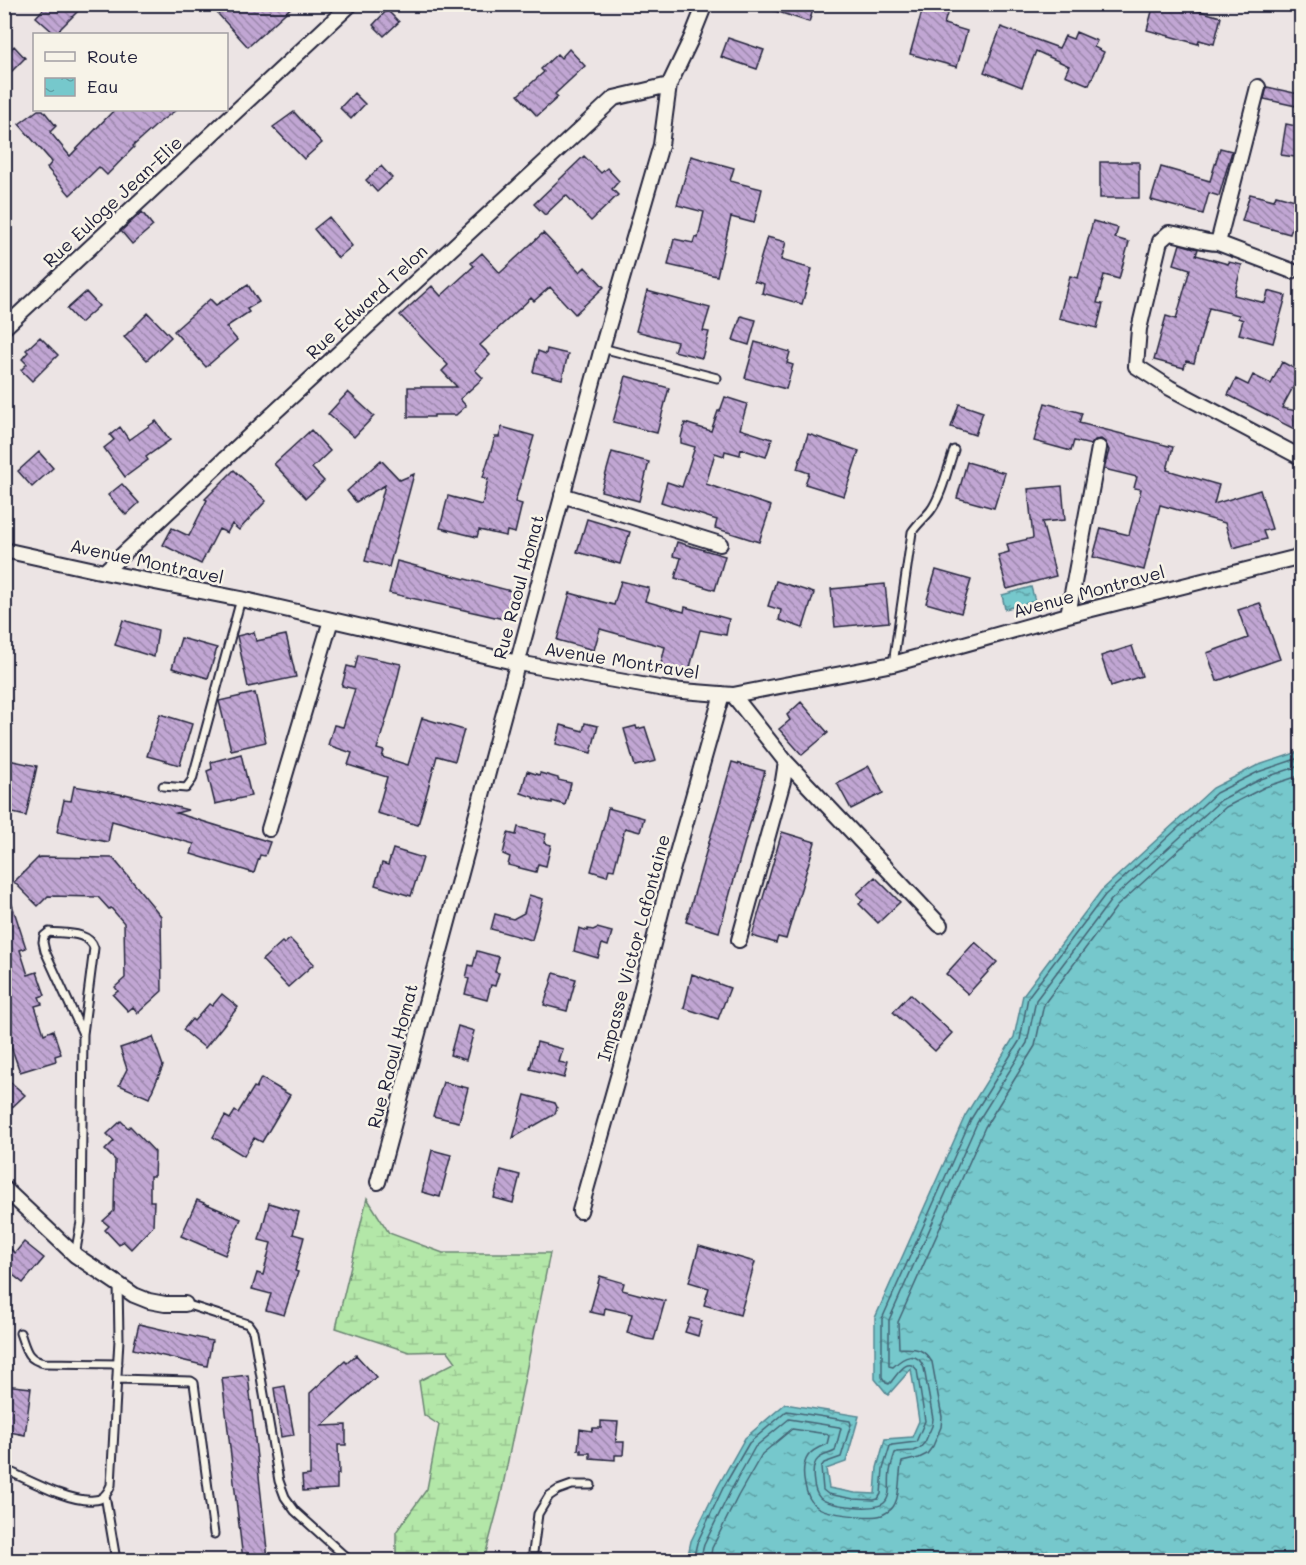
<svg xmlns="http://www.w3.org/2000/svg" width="1306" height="1565" viewBox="0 0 1306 1565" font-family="Mali,sans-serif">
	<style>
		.wetland { fill: url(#wetland-marsh); stroke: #6a8472; stroke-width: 1.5 }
		.water { fill: url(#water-ripples); stroke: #548692; stroke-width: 1.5 }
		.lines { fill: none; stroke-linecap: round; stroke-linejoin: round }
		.shore { stroke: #446475; stroke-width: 1.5 }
		.building { fill: url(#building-back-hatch); stroke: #22223b; stroke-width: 1.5 }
		.lane-casing { stroke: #22223b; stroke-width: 11 }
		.street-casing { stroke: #22223b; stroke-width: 18 }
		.lane { stroke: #f7f3e8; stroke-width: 7 }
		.street { stroke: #f7f3e8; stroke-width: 14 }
		.labels { text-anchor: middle; stroke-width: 5; stroke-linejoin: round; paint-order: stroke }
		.street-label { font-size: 18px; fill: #22223b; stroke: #f7f3e8 }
	</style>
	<defs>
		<pattern id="wetland-marsh" width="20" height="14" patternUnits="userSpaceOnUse" patternTransform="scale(1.5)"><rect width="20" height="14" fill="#b3e7a8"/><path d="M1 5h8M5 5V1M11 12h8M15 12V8" fill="none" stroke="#9ac692"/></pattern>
		<pattern id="water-ripples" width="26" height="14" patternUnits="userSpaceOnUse" patternTransform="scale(1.5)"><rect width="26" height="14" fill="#76c8cc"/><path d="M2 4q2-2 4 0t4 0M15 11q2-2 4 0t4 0" fill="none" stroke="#60a2a7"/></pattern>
		<pattern id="building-back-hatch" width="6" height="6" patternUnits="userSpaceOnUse" patternTransform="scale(1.5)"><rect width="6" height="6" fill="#c1a6d3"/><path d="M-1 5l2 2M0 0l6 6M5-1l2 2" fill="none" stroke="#9c87ac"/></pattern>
	</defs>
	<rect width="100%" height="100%" fill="#ece4e4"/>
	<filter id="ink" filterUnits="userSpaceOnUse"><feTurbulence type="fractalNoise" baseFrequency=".0167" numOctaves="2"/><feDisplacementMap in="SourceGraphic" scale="12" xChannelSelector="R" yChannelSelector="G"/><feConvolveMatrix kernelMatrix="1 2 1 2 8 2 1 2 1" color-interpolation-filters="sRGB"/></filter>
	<g filter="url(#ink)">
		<path class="wetland" d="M367,1198L389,1233L443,1253H550L500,1500L484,1560H396V1532L427,1489L439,1425L424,1415L419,1381L456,1362L448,1351L409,1352L336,1328Z"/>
		<path class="water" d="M1031,587L1035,601L1005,609L1002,595Z
			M1301,751V1560H687L691,1541L718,1486L745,1438L785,1404L859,1416L846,1462L826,1469L829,1488L855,1493L875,1494L877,1468L885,1439L912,1437L919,1421L911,1369L888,1395L875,1379V1318L965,1116L1014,1037L1023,995L1101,891L1213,788L1256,766Z"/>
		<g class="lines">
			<path class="shore" d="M693,1560L697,1543L723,1488L749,1443L787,1411L850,1421L851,1424L841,1457L824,1463L821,1467L823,1490L828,1494L854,1499L874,1500L878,1499L881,1494L883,1469L890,1446L892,1445L916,1442L925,1421L917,1370C907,1355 897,1376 889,1384L886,1383L882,1377V1319L971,1119L1020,1040L1028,997L1105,895L1216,793L1258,772L1302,757
				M700,1560L704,1545L730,1492L755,1447L789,1419L839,1427L841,1428L835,1451C830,1454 822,1455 818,1459C810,1466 813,1491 820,1498C829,1506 875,1511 884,1503C892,1496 888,1481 890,1472C891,1465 893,1459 895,1453L897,1452L913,1451L920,1448L925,1442L932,1426L933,1419L924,1368C917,1350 904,1356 893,1367L889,1366V1320L977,1123L1027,1043L1036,1000L1111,900L1221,800L1261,779L1302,765
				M710,1560L712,1548L738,1496L762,1454L792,1429L827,1434L829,1436L827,1444C820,1447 813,1449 808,1456C799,1469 805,1499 817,1507C828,1514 870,1519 882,1515C886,1513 890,1511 893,1507C901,1496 898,1475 902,1462L919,1458L927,1454L933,1446L941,1427L942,1417L932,1362C922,1346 914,1349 899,1348L898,1322L985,1127L1035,1046L1044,1004L1117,906L1226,807L1265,787L1302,775"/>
		</g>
		<path class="building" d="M48,4H85L55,34L36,17Z
			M209,4H295L248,47Z
			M763,4H815L809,22L763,7Z
			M924,4H950L944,24L967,31L957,67L910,54Z
			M1154,4H1186L1185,7L1221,17L1214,44L1199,40L1198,44L1147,30Z
			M387,10L399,22L384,36L373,25Z
			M1001,27L1059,48L1065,36L1073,39L1076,32L1097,41L1094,47L1104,52L1089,85L1065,75L1069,66L1036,51L1022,87L984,72Z
			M728,38L764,50L757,69L721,57Z
			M14,46L25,58L4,79V56Z
			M569,49L585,66L555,94L558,97L537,116L518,95L544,72L541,69L557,54L561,58Z
			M1267,87L1299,94L1296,106L1264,99Z
			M354,93L365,104L351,119L340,108Z
			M38,110H43L56,126L50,132L70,156L114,110H176L161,121L133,146L134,147L107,175L99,167L70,195L47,168L52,162L19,124Z
			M294,112L322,143L304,159L273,127Z
			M1286,124L1302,127V158L1281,155Z
			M1220,148L1232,151L1219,196L1209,193L1203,214L1151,200L1161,167L1210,181Z
			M584,156L601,173L607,168L619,181L612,189L618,195L591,221L566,195L545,215L534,204Z
			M691,156L734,168L730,181L762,189L754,223L731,217L717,276L668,265L674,239L693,243L695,237L698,238L704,212L677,205Z
			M1100,162H1139V198H1100Z
			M381,166L392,178L377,192L366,180Z
			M1250,194L1274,200L1276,195L1299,201L1290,234L1242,221Z
			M142,212L153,226L132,244L121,231Z
			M329,217L352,246L338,258L314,229Z
			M1093,221L1118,228L1115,238L1129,242L1119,279L1104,275L1097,303L1103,304L1097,328L1059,318L1070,276L1078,278Z
			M543,233L580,272L585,267L604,287L575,314L550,287L534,301L531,298L480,345L490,355L475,370L483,378L460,399L466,406L456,415H434V417H408V387H457L442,371L448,365L400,315L432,286L441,296L474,266L471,263L482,253L500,273Z
			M767,237L786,242L781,260L812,269L802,304L762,293L764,284L754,281Z
			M1180,244L1198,249L1196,255L1228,264L1229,262L1242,265L1234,295L1265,303L1268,291L1286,296L1273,343L1239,334L1243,320L1238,318L1239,315L1209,308L1194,363L1186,361L1184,368L1154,360L1166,316L1176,319L1190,269L1174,264Z
			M248,285L259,302L247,309L249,312L226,327L237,340L206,367L174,331L210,299L216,305Z
			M647,291L710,308L703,331L709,332L702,358L674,351L677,342L636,331Z
			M86,292L99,306L80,323L67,309Z
			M148,313L171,337L147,360L124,337Z
			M741,316L756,320L749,345L733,340Z
			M40,337L58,355L32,381L21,370L27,364L22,359L28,352L26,350Z
			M755,342L790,352L787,363L793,365L786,389L745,378Z
			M547,349L568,354L562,379L533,372L538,351L546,354Z
			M1282,362L1301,372L1282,408L1302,412V433L1228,395L1236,379L1248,385L1253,375L1271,384Z
			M626,376L669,388L657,433L613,422Z
			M348,392L374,416L354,437L328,414Z
			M725,397L747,404L740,429L772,439L766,457L741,449L740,455L725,451L724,456L715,453L706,484L771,506L759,542L715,528L717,520L661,502L667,482L682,487L695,447L681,443V437L685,423L711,431L718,411H720Z
			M1045,403L1082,413L1079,423L1173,447L1167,470L1219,485L1214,504L1260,490L1272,529L1263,531L1266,539L1233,548L1225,523L1160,505L1144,570L1093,557L1101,528L1129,535L1141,489L1134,488L1137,477L1104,469L1109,450L1105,442L1101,439L1095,440L1091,445L1074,441L1071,451L1034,441Z
			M959,404L983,412L975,435L951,427Z
			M156,421L170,440L146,457L148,460L125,477L104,448L114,440L110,435L120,427L129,440Z
			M502,427L534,436L515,502L522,504L515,533L507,531L506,536L479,530L477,537L440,528L448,496L482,505L488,479L483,477L495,437H499Z
			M311,430L330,451L312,468L324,481L306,498L274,464Z
			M808,434L859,451L844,496L805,484L809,473L797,469Z
			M39,452L53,468L32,487L18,471Z
			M612,452L649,462L639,501L601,491Z
			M381,460L400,480L414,474L389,567L365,561L385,485L356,502L347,491Z
			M967,462L1005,473L994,508L957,498Z
			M234,470L266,501L239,530L232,524L227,533L219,529L201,564L163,545L172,528L189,536L207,500L205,499Z
			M122,484L139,503L126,515L108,495Z
			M1062,486L1065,520L1042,522L1056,576L1007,589L998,555L1009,552L1007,544L1033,538L1028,489Z
			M587,519L630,532L620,564L577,552Z
			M677,542L725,556L715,590L675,578L681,558L673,556Z
			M397,561L511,591V593L519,595L515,608L508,606L504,619L389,593Z
			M936,570L971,580L961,613L926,603Z
			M621,581L649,588L645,601L684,612L685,607L729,619L726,635L700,630L688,675L660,668L665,647L600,629L594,650L557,640L570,593L614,605Z
			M776,581L814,593L803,628L779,620L781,610L768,606Z
			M885,584L889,622L835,627L831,589Z
			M1260,603L1280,659L1217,681L1207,653L1248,638L1238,610Z
			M123,620L158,630L154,657L115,645Z
			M254,632L256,641L286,635L296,677L248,687L237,636Z
			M181,638L217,648L208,678L172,668Z
			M1132,646L1142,676L1111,686L1101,656Z
			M358,655L401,664L393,697L377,749L384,751L382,757L408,765L422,718L464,730L455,761L437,756L418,825L377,813L387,777L348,765L352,753L328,745L334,725L343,727L355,689L342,686L347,666L355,668Z
			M255,693L266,742L231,750L219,701Z
			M801,702L828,733L802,755L779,729L790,720L787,715Z
			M160,714L192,724L180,765L147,756Z
			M585,723L598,726L591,753L556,744L561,725L583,731Z
			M636,726L637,729L645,727L656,761L635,766L624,729Z
			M241,754L251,796L215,804L207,771L212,769L211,762Z
			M4,759L37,766L26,816L4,811Z
			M732,762L765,771L719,932L686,922Z
			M869,766L883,793L851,809L837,783Z
			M527,771L539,775L540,773L558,778V780L571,783L565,805L552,801V803L542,801L533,798V797L521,793Z
			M74,786L125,795V794L188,810L176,813L270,842L265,856L260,855L254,873L191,854L194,844L112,821L108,842L57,832L64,800L71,801Z
			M608,808L644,818L640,832L625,828L614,870L609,869L607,876L591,871L605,822Z
			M518,827L546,834L544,843L551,845L546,866L538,864L536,872L508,865L510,857L503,854L508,833L516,835Z
			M782,832L815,842L786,939L778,937L776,943L752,936Z
			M393,849L423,858L411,896L375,885L382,863L388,865Z
			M39,857L113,858L161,916L162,991L138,1013L133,1007L128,1011L113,995L118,991L115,987L125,978L124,923L111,908L109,909L98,897L48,896L38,906L14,882Z
			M875,877L900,902L878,923L859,904L863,900L857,894Z
			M4,889H7L26,948L20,950L28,975L37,972L45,995L39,997L42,1004L35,1006L44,1034L53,1030L61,1054L55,1056L56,1061L20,1072L4,1026Z
			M529,895L543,899L532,940L491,929L495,914L513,919L524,913Z
			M579,928L588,931V929L593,930L597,928L612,932L608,946L602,944L598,958L574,951Z
			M290,939L314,964L288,987L262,960L282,942L284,944Z
			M975,942L997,962L968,994L946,974Z
			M477,951L499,957L495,972L499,973L495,986L491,985L487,1000L465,994L469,979L466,978L469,965L473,966Z
			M554,973L576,979L567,1011L544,1005Z
			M692,974L730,988L718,1019L684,1008Z
			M222,994L238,1007L205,1048L183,1030L192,1019L194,1021L209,1004L212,1006Z
			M910,994L952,1033L935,1051L893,1012Z
			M458,1026L474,1031L466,1060L450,1055Z
			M153,1037L163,1066L149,1098L119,1085L127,1069L120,1048Z
			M537,1042L563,1049L559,1062L568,1064L564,1078L530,1069Z
			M4,1076L25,1095L4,1115Z
			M261,1078L290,1095L262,1142L254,1138L244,1156L213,1137L225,1116L230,1119L235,1111L238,1113L254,1087L256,1088Z
			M443,1082L468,1088L459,1122L433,1116Z
			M525,1095L555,1103L557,1107L555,1114L513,1138Z
			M121,1121L128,1128L130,1126L155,1152L154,1176H150V1201H154L153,1226L131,1249L123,1241L119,1245L105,1230L109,1226L103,1221L114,1211L115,1160L105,1150L114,1141L107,1134Z
			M432,1150L451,1155L440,1197L422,1192Z
			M501,1170L520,1175L513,1203L494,1198Z
			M197,1200L241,1219L225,1255L181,1236Z
			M269,1203L299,1212L293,1234L304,1237L295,1271L298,1272L284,1315L266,1310L271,1294L252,1289L257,1273L263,1275L271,1243L259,1240Z
			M24,1242L44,1258L23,1283L4,1268V1243L15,1253Z
			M699,1246L755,1262L740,1315L704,1305L709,1288L689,1282Z
			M600,1276L624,1283L622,1290L665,1301L654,1340L646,1339L627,1333L632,1314L605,1308L604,1315L590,1312Z
			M690,1318L702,1321L698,1336L685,1332Z
			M139,1324L212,1341L207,1366L133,1349Z
			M356,1355L376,1377L322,1426L346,1425V1445H338L339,1474H337V1489L303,1491L302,1476L310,1475V1393L345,1361L347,1363Z
			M248,1375L268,1559L256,1560H243L222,1378Z
			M4,1385L31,1388L25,1435L4,1431Z
			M285,1386L294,1435L281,1437L274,1388Z
			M601,1421L618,1422L616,1442H624L623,1455H615V1460L590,1458V1453H581V1450H578L580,1429L592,1431L593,1428H601Z"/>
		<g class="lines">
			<g class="lane-casing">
				<path id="lane" d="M1082,4L1084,5
					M602,348L717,378
					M893,664L912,532C918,523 926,517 931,510C942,495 948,467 954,450
					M163,786L186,788L192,780L241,599
					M75,1255L81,1222L83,1034L94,948C89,931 64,934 49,932L44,936L43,942L45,951L83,1034
					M185,1304L248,1324L253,1331L279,1481L285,1497L295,1511L349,1560
					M20,1333C26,1349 26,1359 44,1363L118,1364
					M117,1379L191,1381L194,1383L214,1534
					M4,1469C27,1479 70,1503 94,1500C103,1500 108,1493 111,1485L119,1339L118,1284
					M105,1495L116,1560
					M532,1560L538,1514L549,1496L558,1490L572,1485H591"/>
			</g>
			<g class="street-casing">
				<path id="street" d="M1218,243L1258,87
					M1292,271L1218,243C1201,243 1186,235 1169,233L1160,241L1139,329L1136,366L1170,388L1302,458
					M4,328L351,4
					M562,495L720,544
					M4,550L104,572L241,599L518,663L670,690L733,695L893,664L1068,615L1302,556
					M104,572L247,438L614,98L669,85
					M1068,615L1099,448
					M733,695L786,762L783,781L739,940
					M786,762L940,925
					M269,829L331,620
					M378,1182L602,348L661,145L669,85L691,39L705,4
					M4,1188L75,1255L118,1284L134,1295L149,1301L165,1304H185
					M580,1211L630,1034L668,885L722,694"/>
			</g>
			<use href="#lane" class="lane"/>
			<use href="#street" class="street"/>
		</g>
	</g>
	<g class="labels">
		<g class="street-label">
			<text transform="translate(113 202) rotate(-43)" y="6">Rue Euloge Jean-Elie</text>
			<text transform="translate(367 302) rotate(-43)" y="6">Rue Edward Telon</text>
			<text transform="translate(147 562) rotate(12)" y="6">Avenue Montravel</text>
			<text transform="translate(519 587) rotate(-75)" y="6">Rue Raoul Homat</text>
			<text transform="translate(1089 592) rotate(-15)" y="6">Avenue Montravel</text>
			<text transform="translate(622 661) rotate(9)" y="6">Avenue Montravel</text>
			<text transform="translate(634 948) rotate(-75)" y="6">Impasse Victor Lafontaine</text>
			<text transform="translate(393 1056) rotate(-75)" y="6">Rue Raoul Homat</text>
		</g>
	</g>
	<rect width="1306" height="1565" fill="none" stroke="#f7f3e8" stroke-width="24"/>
	<rect x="12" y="12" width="1282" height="1541" fill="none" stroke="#22223b" stroke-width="2" filter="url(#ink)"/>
	<rect x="33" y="33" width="195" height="78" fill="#f7f3e8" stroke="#a29fa3" stroke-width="1.5"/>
	<rect x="45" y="52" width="30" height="9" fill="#f7f3e8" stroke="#a29fa3" stroke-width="1.5"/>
	<text x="87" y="63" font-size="18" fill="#22223b">Route</text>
	<rect x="45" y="78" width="30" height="18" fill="url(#water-ripples)" stroke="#a29fa3" stroke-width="1.5"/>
	<text x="87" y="93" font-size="18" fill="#22223b">Eau</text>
</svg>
